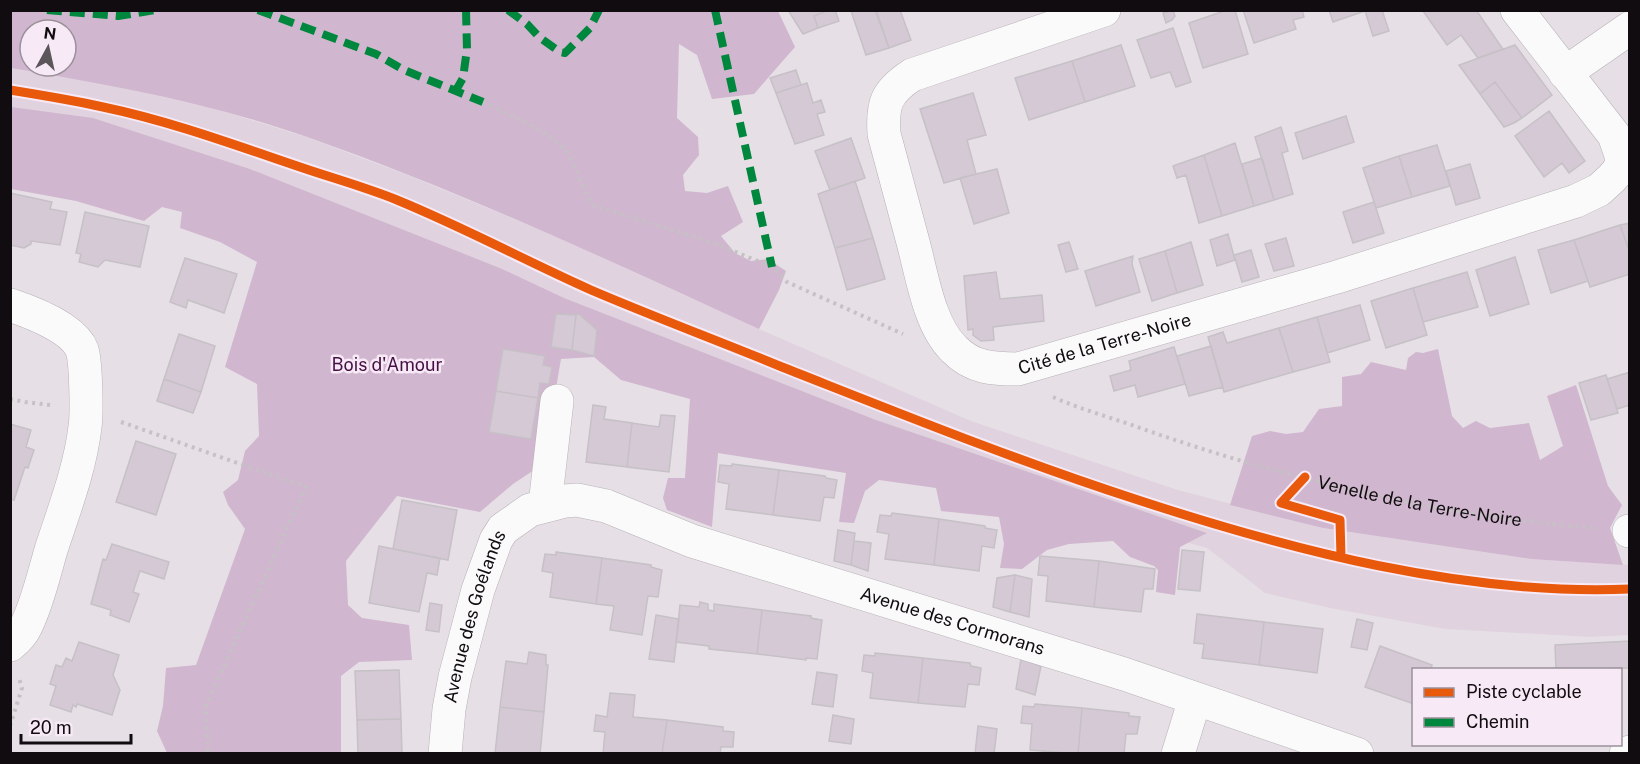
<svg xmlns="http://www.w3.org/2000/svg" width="1640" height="764" viewBox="0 0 1640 764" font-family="'Public Sans',sans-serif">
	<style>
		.built { fill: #e0d3df }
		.forest { fill: #d0b6ce; fill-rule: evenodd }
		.building { fill: #d4c9d4; stroke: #c6c1c6; stroke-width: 1.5 }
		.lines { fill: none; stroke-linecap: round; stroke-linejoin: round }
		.minor-casing { stroke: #b7b1b6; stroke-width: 34 }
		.path { stroke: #c5c1c4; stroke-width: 4; stroke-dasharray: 3 4.5; stroke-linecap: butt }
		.minor { stroke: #fbfafb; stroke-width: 33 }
		.quiet { stroke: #00873e; stroke-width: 8; stroke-dasharray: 15 8; stroke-linecap: butt }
		.cycleway-casing { stroke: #f7e9f6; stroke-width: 13 }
		.cycleway { stroke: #e8590c; stroke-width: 9 }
		.labels { text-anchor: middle; stroke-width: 5; stroke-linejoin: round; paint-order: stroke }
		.street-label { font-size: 18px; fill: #110c10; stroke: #f7e9f6 }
		.park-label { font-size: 18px; fill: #451144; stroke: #f7e9f6 }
	</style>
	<rect width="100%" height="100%" fill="#e6e0e6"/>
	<path class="built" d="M10,68L108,84L219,110L306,137L410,176L560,238L759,329L971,421L1178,490L1323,528L1531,559L1629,565V635L1591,637L1445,629L1330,608L1265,593L1207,548L1141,530L538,292L500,268L250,169L162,144L11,110Z"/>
	<path class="forest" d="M10,11H778L795,47L754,94L712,99L697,55L679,44L677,118L698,137L699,155L683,175L685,191L707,193L728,186L743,222L721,236L735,253L751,261L768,259L786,271L779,290L759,329C610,261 461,191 307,137C211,103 110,85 11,68ZM30,30H66V66H30Z
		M11,107L93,118L250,169L500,268L564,298L876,420L1207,533L1180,547L1175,595L1156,592L1158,570L1154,566L1130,557L1113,541L1069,544L1047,550L1022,569L1000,568L1004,544L999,517L941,511L936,488L879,480L865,491L854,523L839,522L846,473L718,453L712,527L667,510L663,498L668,478H685L690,399L621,380L594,357L561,359L543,464L513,484L480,512L397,496L346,561L348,605L362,618L409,625L412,660L359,662L341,676V753H167L157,731L163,706L166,668L196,665L245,529L228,505L223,492L238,480L245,451L259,436L257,384L225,367L257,262L220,242L180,228L182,212L162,207L144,221L76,201L11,189Z
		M1438,349L1452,416L1463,428L1476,421L1490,428L1529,423L1540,460L1563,446L1547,396L1576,385L1608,486L1622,505L1610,528L1623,565L1531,559L1323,528L1230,505L1252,436L1270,431L1286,434L1303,432L1319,409L1342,406V377L1361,374L1371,362L1406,370L1408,358L1416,352L1423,353Z"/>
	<path class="building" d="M788,10H829L814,16L818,28L803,34Z
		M829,10H835L839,21L818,28L814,16Z
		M875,10L889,48L866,55L851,11Z
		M876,10H900L911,40L889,48Z
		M1173,10L1175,16L1172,20L1166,23L1163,13Z
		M1227,10H1235L1248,54L1203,68L1189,23Z
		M1243,10H1302L1304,17L1293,20L1296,29L1254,43Z
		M1329,10H1382L1389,31L1373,36L1365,11L1333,22Z
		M1476,10L1503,49L1478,58L1461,35L1447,45L1423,11Z
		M1173,28L1191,82L1176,87L1170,72L1151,78L1137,40Z
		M1121,45L1135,86L1085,102L1072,61Z
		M1515,45L1552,95L1522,118L1495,82L1480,94L1459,65Z
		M1072,61L1085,102L1029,120L1015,78Z
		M796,70L801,85L776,93L770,78Z
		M1495,82L1522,118L1514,123L1504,127L1480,94Z
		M807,83L813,103L821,100L825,112L817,114L824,135L795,144L776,93Z
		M973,93L986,135L967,140L976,174L944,183L920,109Z
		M1549,111L1585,161L1569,173L1562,163L1544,177L1515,136Z
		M1346,116L1354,142L1303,159L1295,133Z
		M1281,127L1288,151L1282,153L1293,194L1274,200L1255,137Z
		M851,138L865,178L830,190L815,151Z
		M1235,143L1254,206L1222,216L1204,155Z
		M1437,145L1450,186L1412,197L1399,156Z
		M1204,155L1222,216L1199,223L1186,175L1177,178L1173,166Z
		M1399,156L1412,197L1376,208L1363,168Z
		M1262,158L1274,200L1254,206L1242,164Z
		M1470,164L1480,198L1456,205L1446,171Z
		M997,169L1009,213L974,224L960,178Z
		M855,181L873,238L835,248L818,194Z
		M10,193L52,202L50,209L67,212L60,245L31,241V244L24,248L10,245Z
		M1374,202L1384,233L1353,243L1343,212Z
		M85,212L149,226L140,267L105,260L98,267L79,262L81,254L76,253Z
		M1630,223V253L1620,225Z
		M1620,225L1630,253V274L1590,287L1574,240Z
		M1228,234L1235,260L1217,266L1210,240Z
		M873,238L885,279L847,290L835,248Z
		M1286,238L1294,266L1274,271L1265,244Z
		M1574,240L1588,281L1551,293L1538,250Z
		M1069,242L1078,269L1066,272L1058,245Z
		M1191,242L1203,285L1177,293L1165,251Z
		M1251,250L1259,277L1242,282L1234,255Z
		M1165,251L1177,293L1152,301L1139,259Z
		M1133,256L1132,264L1140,292L1096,306L1085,271Z
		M1515,257L1529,304L1490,316L1476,270Z
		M185,258L237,274L224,313L188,300L186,308L170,302Z
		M996,272L1000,299L1042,295L1044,321L993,327L994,340L981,341L973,335V329L968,330L964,276Z
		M1467,272L1478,307L1423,322L1413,288Z
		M1413,288L1427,335L1386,348L1371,301Z
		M1360,305L1370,340L1327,353L1317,317Z
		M556,314L576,315L572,350L551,347Z
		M579,314L597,330L594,356L572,350L576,315Z
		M1317,317L1330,362L1293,372L1279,328Z
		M1279,328L1293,372L1224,392L1208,337L1223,332L1227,343Z
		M179,334L215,346L201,392L164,379Z
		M1211,346L1223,387L1189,396L1177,356Z
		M1174,347L1185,384L1138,397L1135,385L1114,391L1110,376L1131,370L1129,361Z
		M503,349L545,356L543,365L552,367L549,384L540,383L538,398L496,391Z
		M1630,372V405L1617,409L1607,379Z
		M1606,375L1618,413L1591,420L1579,383Z
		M164,379L201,392L193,413L157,401Z
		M496,391L538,398L531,439L489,432Z
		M593,405L606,407L604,419L632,423L627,467L586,462Z
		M661,415L675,416L669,472L627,467L632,423L659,427Z
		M10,424L31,430L26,447L34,450L28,468L25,467L14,500L10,499Z
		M136,441L176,454L156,515L116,502Z
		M732,464L779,470L773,515L726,509L729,484L718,482L720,465L732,466Z
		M779,470L825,476L826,478L837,480L834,498L824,497L820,521L773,515Z
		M402,500L457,510L448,560L393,549Z
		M892,513L939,519L934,565L885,559L889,534L877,532L880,515L891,516Z
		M939,519L985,526V528L997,530L994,548L982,546L979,571L934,565Z
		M838,530L855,533L851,565L834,561Z
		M854,541L871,543L868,571L851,565Z
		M112,544L169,562L164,579L140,571L133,592L139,594L129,622L110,615L111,610L91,604L103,559L106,560Z
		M379,546L440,558L437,575L427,573L419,612L369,603Z
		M1182,550L1204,552L1200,591L1178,589Z
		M556,552L602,558L596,604L550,597L553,573L542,571L545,554L556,555Z
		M1040,556L1099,561L1094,607L1046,601L1048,576L1038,575Z
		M602,558L651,565V567L662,570L658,597L648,596L642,635L610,630L614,606L596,604Z
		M1099,561L1155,569L1153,589H1144L1141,612L1094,607Z
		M1015,575L1010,612L993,607L997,578Z
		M1015,575L1032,579L1029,617L1010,612Z
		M700,602L708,604V610L714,611V604L762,610L757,654L709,649V646L676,642L680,605L699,607Z
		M430,603L442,605L439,632L426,630Z
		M762,610L811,616V618L822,620L817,659L806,658V660L757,654Z
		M1197,614L1264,622L1259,665L1202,658L1204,644L1194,643Z
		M656,615L679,619L674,662L649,659Z
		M1357,619L1373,623L1367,650L1351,647Z
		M1264,622L1323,629L1317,673L1259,665Z
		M1630,641V668L1556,670L1555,645Z
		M79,642L119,655L113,675L120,690L112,715L77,704L76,707L73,705L71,712L50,705L56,686L50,684L56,665L62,667L66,658L72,661Z
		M1380,646L1432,665L1431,670H1414V704L1365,687Z
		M529,652L546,655V665H548L544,712L500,707L506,661L527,664Z
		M875,653L923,658L918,703L870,698L873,673L862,671L864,655L875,656Z
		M923,658L970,663L971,666L981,668L979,685L968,684L965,707L918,703Z
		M1021,659L1041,666L1035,695L1016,689Z
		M399,670L401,719L357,720L355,671Z
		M817,672L837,675L833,707L812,704Z
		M610,693L635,695L633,717L667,720L662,754H603L605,732L594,731L596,715L607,717Z
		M1035,704L1082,708L1078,754L1030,750L1032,724L1021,723L1023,706L1034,707Z
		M500,707L544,712L540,754H495Z
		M1082,708L1129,713V716L1140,717L1137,734H1126L1124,754H1078Z
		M833,715L854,719L851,744L829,741Z
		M401,719L402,754H358L357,720Z
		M667,720L723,727V731L734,732L733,747H721L720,754H662Z
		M978,726L997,729L994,754H975Z"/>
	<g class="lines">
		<g class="minor-casing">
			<g id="minor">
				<path id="s2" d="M1104,10L912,75C886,92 882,104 884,134C894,170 903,206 913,242C922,275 929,325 954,349C972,368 993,369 1018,369L1337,277L1576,201L1599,190L1612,178L1619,170L1622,161L1620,152L1614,135L1517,10"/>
				<path d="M1565,73L1630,28"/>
				<path d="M10,305C31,312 74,328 82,350C86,361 87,414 85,427C80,469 64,510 51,550C44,574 38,601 27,624C23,633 18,639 10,645"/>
				<path d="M545,505L557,401"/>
				<path d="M1629,531H1630"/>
				<path id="s3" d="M445,754L449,709L455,677L478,590L496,540L503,529L530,510L565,501L577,500L606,506L692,541L1124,674L1357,754"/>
				<path d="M1178,754L1195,699"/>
				<path d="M1626,754L1630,752"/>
			</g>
		</g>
		<g class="path">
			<path d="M483,102L531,125L549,135L567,151L592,205L714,243L772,267L787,282L903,334"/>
			<path id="s1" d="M1053,397C1082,410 1113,418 1143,429C1288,480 1442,516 1595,528"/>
			<path d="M10,399L25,402L50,405"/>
			<path d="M121,422L306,487L206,705L208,754"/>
			<path d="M10,726L22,688L19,678"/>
		</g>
		<use href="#minor" class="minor"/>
		<path class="quiet" d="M47,10L118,16L155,10
			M258,10L376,54L404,70L483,102
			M508,10L527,24L539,37L560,52L565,53L590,28L599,10
			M715,10L772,267
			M455,92L463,78L467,49L466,10"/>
		<g class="cycleway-casing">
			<path id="cycleway" d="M10,90C41,95 72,100 103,107C170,121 235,145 300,167C332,178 365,187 397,200C463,227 526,261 591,290C654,317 719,341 782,367C899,413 1015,460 1135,499C1290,550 1465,596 1630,589
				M1305,477L1281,503L1340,520L1341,557"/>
		</g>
		<use href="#cycleway" class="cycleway"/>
	</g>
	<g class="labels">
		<g class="street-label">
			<text dy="6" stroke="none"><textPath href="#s2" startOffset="660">Cité de la Terre-Noire</textPath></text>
			<text dy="6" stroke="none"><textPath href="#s1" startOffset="382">Venelle de la Terre-Noire</textPath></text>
			<text dy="6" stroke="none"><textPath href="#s3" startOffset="141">Avenue des Goélands</textPath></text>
			<text dy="6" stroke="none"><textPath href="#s3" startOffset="710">Avenue des Cormorans</textPath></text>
		</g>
		<g class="park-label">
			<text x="387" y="371">Bois d'Amour</text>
		</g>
	</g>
	<rect width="1640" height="764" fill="none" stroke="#110c10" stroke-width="24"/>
	<rect x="1412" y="668" width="210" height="78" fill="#f7e9f6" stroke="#9b919a" stroke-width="1.5"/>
	<rect x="1424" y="688" width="30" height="9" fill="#e8590c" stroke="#9b919a" stroke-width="1.5"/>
	<text x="1466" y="698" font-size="18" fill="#110c10">Piste cyclable</text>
	<rect x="1424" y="718" width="30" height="9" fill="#00873e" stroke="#9b919a" stroke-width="1.5"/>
	<text x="1466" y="728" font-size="18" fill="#110c10">Chemin</text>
	<g transform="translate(48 48) rotate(8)"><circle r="28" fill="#f7e9f6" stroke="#9b919a" stroke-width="1.5"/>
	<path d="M0-4.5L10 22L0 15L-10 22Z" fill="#5c565b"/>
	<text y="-9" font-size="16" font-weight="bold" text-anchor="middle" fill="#110c10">N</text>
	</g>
	<path d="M21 734v9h110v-9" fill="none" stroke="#110c10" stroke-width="3"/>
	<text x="30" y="734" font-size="18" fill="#110c10" stroke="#f7e9f6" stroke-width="4.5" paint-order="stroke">20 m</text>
</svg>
